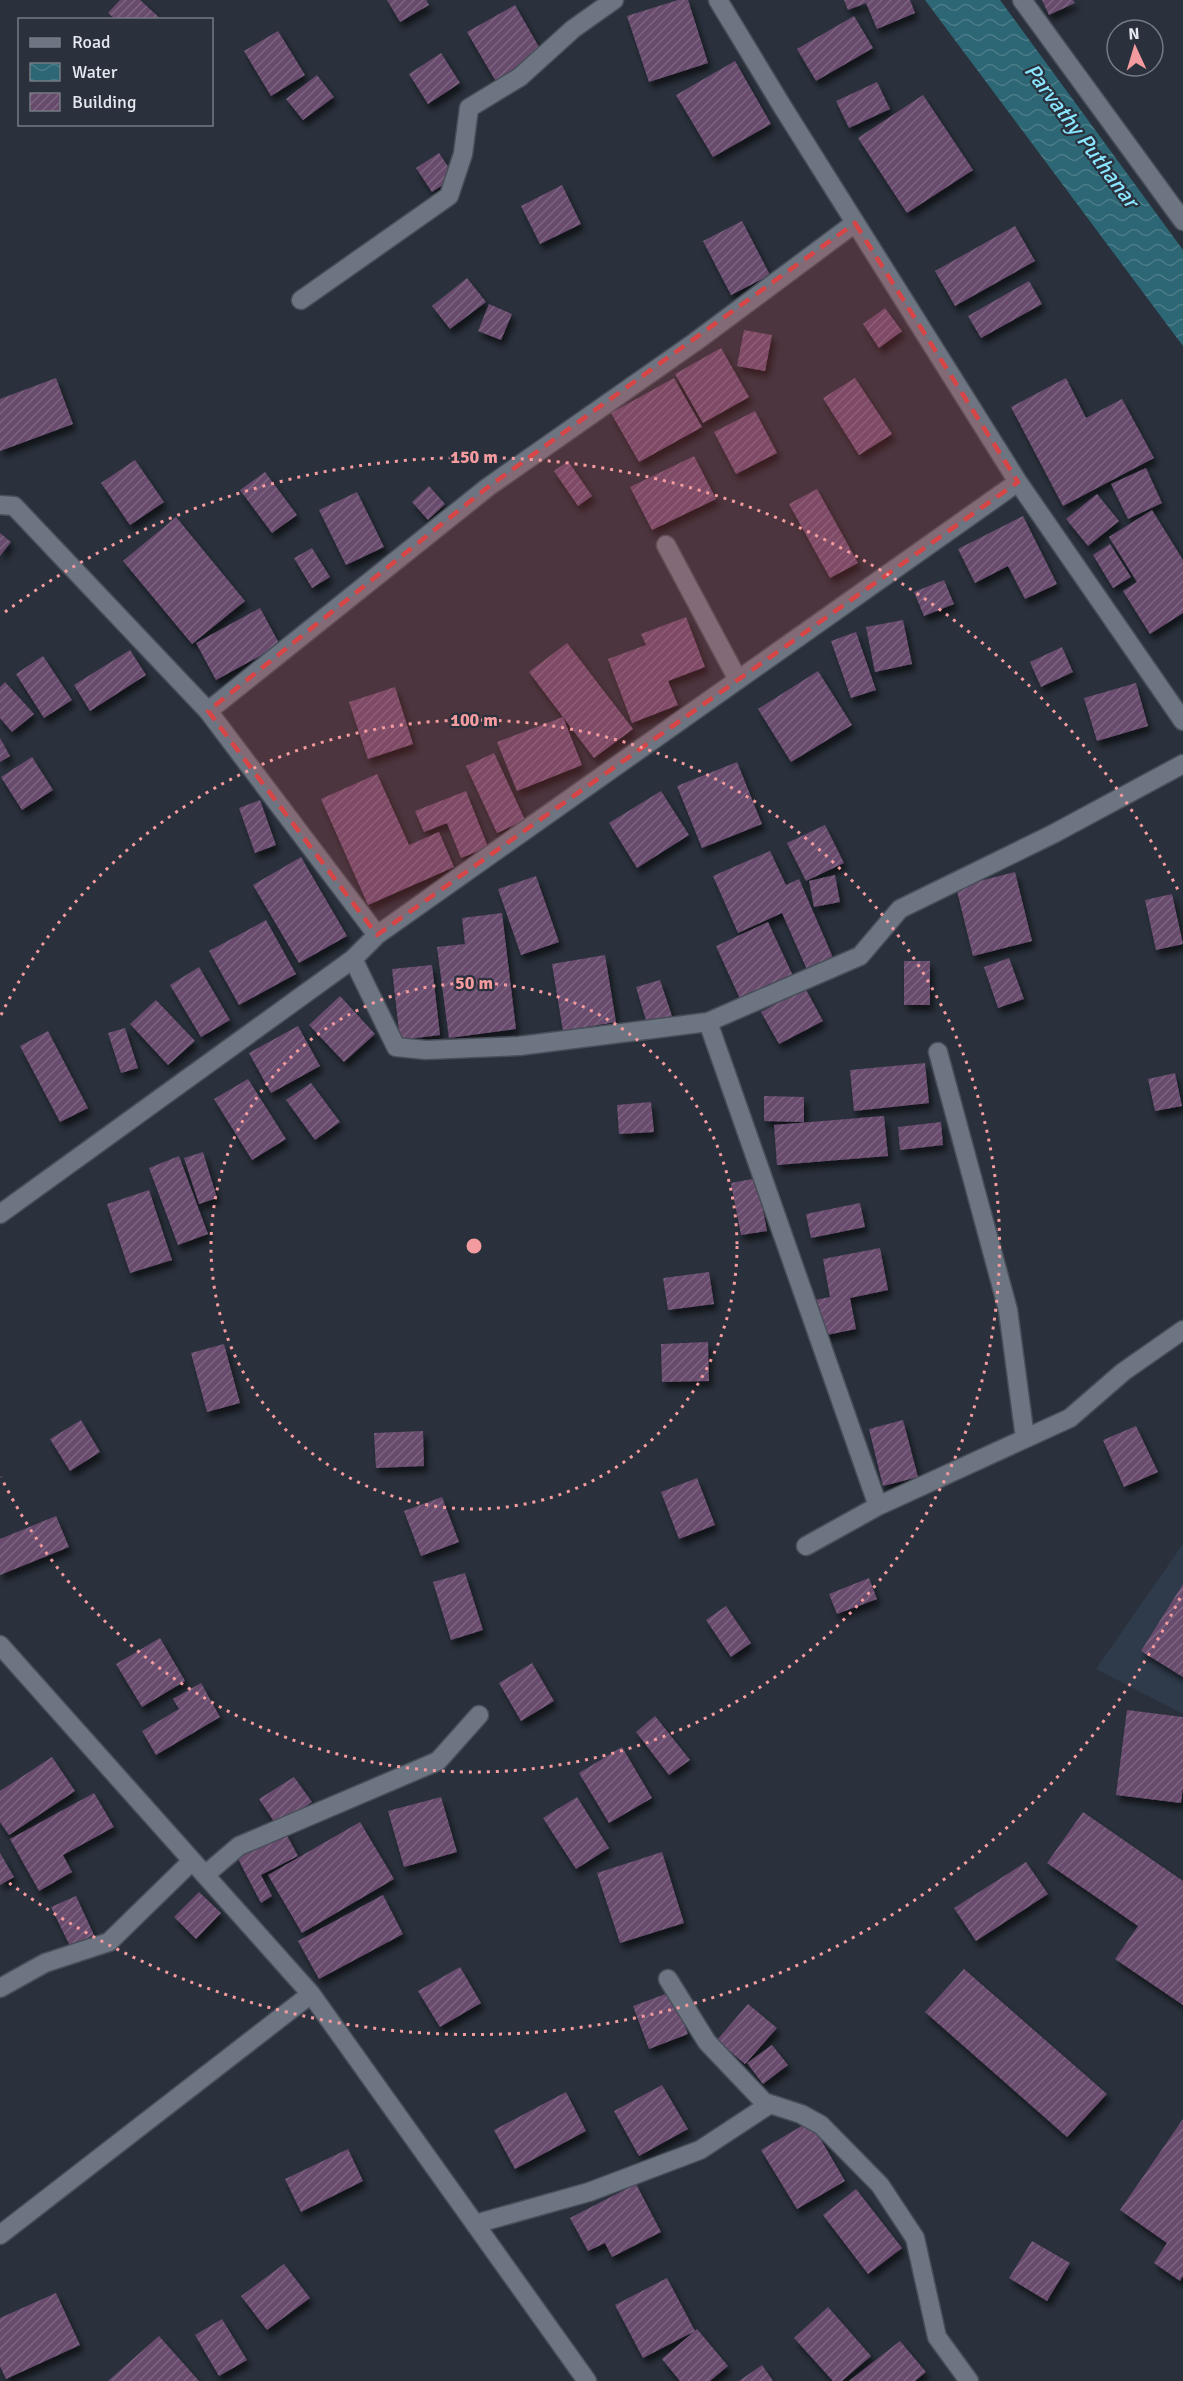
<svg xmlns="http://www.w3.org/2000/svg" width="1183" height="2381" viewBox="0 0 1183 2381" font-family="Signika,sans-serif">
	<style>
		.built { fill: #2f3a4a }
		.water { fill: url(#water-waves) }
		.building { fill: url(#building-hatch); filter: url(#shadow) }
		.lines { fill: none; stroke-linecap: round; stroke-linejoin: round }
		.street-casing { stroke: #494f59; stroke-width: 21 }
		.street { stroke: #6d7583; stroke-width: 18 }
		.marked { fill: #d84546; fill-opacity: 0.2; stroke: #d84546; stroke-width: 4.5; stroke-dasharray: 12 8; stroke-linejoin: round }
		.ring { fill: none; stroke: #f49b9f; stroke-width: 3; stroke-dasharray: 3 6 }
		.labels { text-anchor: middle; stroke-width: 4.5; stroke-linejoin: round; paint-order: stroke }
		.water-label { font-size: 22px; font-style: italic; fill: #8ae6fe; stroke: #2a313c }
		.centre { fill: #f49b9f; stroke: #2a313c; stroke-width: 3 }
		.ring-label { font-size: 18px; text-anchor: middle; font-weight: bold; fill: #f49b9f; stroke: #2a313c; stroke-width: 4.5; stroke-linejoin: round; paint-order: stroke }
	</style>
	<defs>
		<pattern id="water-waves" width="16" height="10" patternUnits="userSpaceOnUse" patternTransform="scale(1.5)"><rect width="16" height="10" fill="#2d6674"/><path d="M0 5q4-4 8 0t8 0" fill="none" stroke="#4b7c88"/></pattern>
		<pattern id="building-hatch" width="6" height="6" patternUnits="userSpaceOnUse" patternTransform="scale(1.5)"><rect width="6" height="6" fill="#674b6d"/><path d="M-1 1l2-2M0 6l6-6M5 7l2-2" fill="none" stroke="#7d6582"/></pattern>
		<filter id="shadow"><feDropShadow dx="3.5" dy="6" stdDeviation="3" flood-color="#0009"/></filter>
	</defs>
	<rect width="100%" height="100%" fill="#2a313c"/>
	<path class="built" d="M1183,1544V1714L1096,1669Z"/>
	<path class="water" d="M925,0H1000L1183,250V346Z"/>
	<path class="building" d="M120,0H140L162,20H116L108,13Z
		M387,0H426L429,5L400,22Z
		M678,0H688L708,63L649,82L627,16Z
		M844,0H910L915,13L877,29L866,3L848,10Z
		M1042,0H1073L1075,3L1049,15Z
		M515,5L543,54L495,80L467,32Z
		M854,16L873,48L816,81L797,49Z
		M278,31L305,75L271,96L244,51Z
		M441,53L460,83L428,104L409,74Z
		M735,61L771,124L713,157L676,95Z
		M317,75L334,97L303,120L286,99Z
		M877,82L890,109L849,128L836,101Z
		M923,95L973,170L907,213L858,138Z
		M439,153L455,177L432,192L416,168Z
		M562,185L581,224L540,244L521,206Z
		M742,221L770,275L731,295L703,241Z
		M1015,226L1035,261L955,306L935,271Z
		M467,278L486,302L450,329L432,306Z
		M1029,281L1042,304L981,338L968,316Z
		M489,304L512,314L501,340L478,331Z
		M885,308L902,331L879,348L863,324Z
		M744,330L772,335L765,371L737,366Z
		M721,348L749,397L703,423L675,374Z
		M56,378L73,424L0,451V399Z
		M674,378L702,427L639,462L611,413Z
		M855,378L892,434L859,455L823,398Z
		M1066,378L1086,418L1122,399L1154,458L1063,506L1011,407Z
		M755,411L777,453L736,474L714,432Z
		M694,456L716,499L652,530L630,487Z
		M135,460L164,502L130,525L101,483Z
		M568,461L592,496L578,506L554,471Z
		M1146,468L1162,503L1128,519L1111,484Z
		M265,472L297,515L272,533L240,490Z
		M429,486L445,504L428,520L412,502Z
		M817,489L858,563L830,578L789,504Z
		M357,492L384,547L346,565L319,510Z
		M1097,494L1119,521L1088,546L1066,519Z
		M1152,510L1183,560V613L1150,634L1123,591L1137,582L1109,537Z
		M1023,516L1057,584L1025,599L1008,566L975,583L958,549Z
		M176,517L245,601L192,644L123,561Z
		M0,533L11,542L0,556Z
		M1110,544L1131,577L1113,588L1093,555Z
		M312,548L330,577L312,588L294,558Z
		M944,580L954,604L924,616L914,592Z
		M260,608L280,645L216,680L196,643Z
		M686,617L705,667L668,681L678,705L632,723L608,659L646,645L641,634Z
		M903,620L912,664L875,672L866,627Z
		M856,632L876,690L851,698L831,641Z
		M567,643L633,729L594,758L529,672Z
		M1062,647L1073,672L1041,687L1030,662Z
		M130,650L146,675L90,711L74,685Z
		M43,656L72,700L44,718L16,674Z
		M818,671L852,725L791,762L758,709Z
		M5,682L34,714L12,732L0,718V687Z
		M1136,683L1148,726L1097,741L1084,698Z
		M395,687L413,744L368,759L349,702Z
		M563,717L582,765L517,791L497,742Z
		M0,738L10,756L0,762Z
		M494,753L525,820L497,833L466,766Z
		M32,757L53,790L22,810L1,777Z
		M737,762L762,824L702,848L677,786Z
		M377,774L409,845L439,832L454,867L368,905L321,799Z
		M466,791L488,847L461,858L447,823L424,832L415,811Z
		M661,791L689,835L637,868L609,823Z
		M260,800L276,845L255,853L239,808Z
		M825,825L844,863L806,881L787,843Z
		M770,851L786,885L799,879L834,960L808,972L782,913L738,933L713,876Z
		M301,857L347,936L299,963L253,885Z
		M1015,872L1032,941L973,956L956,887Z
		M835,875L840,902L814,907L809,881Z
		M536,876L559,942L521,955L498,889Z
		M1172,894L1183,944L1156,950L1145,900Z
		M502,913L516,1029L449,1038L437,947L465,944L462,918Z
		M266,920L296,974L239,1005L209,951Z
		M768,922L794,978L741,1001L716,946Z
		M605,955L616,1022L563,1031L552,964Z
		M1009,958L1024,999L998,1008L984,967Z
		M904,961H930V1005H904Z
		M432,965L440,1035L400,1040L392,969Z
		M199,967L230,1020L201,1037L170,985Z
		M660,980L673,1019L648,1027L636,987Z
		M805,988L823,1021L779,1044L761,1012Z
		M340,996L375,1034L344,1062L309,1025Z
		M156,1000L195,1041L168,1065L130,1024Z
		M298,1026L320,1066L271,1093L249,1053Z
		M125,1028L138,1068L121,1073L108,1033Z
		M48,1031L88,1108L60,1122L20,1046Z
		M925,1063L929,1103L854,1111L850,1070Z
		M1175,1073L1182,1106L1155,1111L1148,1079Z
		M248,1079L286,1139L252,1160L214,1099Z
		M311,1083L340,1122L315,1140L286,1100Z
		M764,1096L804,1097V1122L764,1121Z
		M651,1102L654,1132L619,1134L617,1105Z
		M884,1116L888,1156L777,1165L774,1125Z
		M941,1122L943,1145L900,1150L898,1127Z
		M203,1152L217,1198L199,1204L184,1158Z
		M179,1156L208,1234L178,1245L149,1168Z
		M757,1178L767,1231L741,1235L731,1183Z
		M149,1190L172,1260L130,1273L107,1204Z
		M860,1203L865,1227L811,1238L806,1214Z
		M880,1248L888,1290L850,1298L856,1329L822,1336L815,1300L830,1297L823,1259Z
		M709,1272L714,1304L668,1310L663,1278Z
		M708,1342L709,1381L662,1382L661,1344Z
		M224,1344L240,1403L207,1412L191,1353Z
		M81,1420L100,1452L70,1471L50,1439Z
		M903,1420L918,1477L883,1486L869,1429Z
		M1136,1426L1158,1472L1124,1487L1103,1440Z
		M423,1431L424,1466L376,1468L374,1433Z
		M697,1478L715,1525L679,1539L661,1492Z
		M442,1497L459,1542L421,1556L404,1511Z
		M56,1516L69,1547L0,1575V1539Z
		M465,1573L483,1630L451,1640L433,1582Z
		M869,1578L877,1599L837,1614L829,1594Z
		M1183,1584V1677L1141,1651Z
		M726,1606L751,1643L731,1657L706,1620Z
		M160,1638L185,1681L142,1707L116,1664Z
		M532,1663L554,1701L521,1721L499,1683Z
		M201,1683L220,1717L156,1755L142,1731L179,1709L173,1699Z
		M1127,1710L1183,1717V1787L1181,1803L1116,1795Z
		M655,1716L690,1760L669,1775L636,1732Z
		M622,1747L652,1798L609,1823L579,1773Z
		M52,1757L75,1791L9,1835L0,1822V1791Z
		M294,1777L312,1802L277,1826L259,1799Z
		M94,1793L114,1827L63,1855L72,1872L39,1891L10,1839Z
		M441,1797L457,1852L404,1867L388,1811Z
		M577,1797L609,1848L576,1869L543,1818Z
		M1083,1812L1183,1881V2005L1115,1959L1138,1926L1047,1863Z
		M360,1822L394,1879L302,1933L268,1875Z
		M284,1830L298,1856L261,1875L272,1896L261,1903L236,1855Z
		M662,1852L684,1923L620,1943L597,1873Z
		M0,1853L14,1877L0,1885Z
		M1026,1862L1048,1894L976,1941L954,1908Z
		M199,1892L221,1913L196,1939L174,1917Z
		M383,1895L403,1934L319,1979L298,1941Z
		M76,1896L94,1935L70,1946L51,1907Z
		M460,1967L481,2003L440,2027L418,1991Z
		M964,1969L1107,2094L1067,2137L925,2012Z
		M671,1992L688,2034L649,2049L633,2006Z
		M748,2004L777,2028L745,2064L717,2040Z
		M772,2045L788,2065L763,2084L747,2063Z
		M662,2085L688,2129L639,2156L614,2111Z
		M566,2092L586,2131L515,2169L494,2130Z
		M1183,2119V2276L1180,2281L1154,2263L1167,2243L1120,2210Z
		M810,2121L845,2181L797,2209L761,2150Z
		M348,2149L363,2181L301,2212L285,2179Z
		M636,2184L661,2232L612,2257L605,2243L588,2251L570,2218Z
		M856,2189L902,2248L868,2274L823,2215Z
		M1032,2241L1070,2263L1047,2301L1009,2278Z
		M284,2264L310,2298L267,2330L241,2296Z
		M667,2278L695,2331L643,2358L615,2305Z
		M56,2293L80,2345L6,2379L0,2366V2318Z
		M828,2307L871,2356L842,2381H833L794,2338Z
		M222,2319L247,2360L219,2376L195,2335Z
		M697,2329L728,2366L710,2381H680L662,2359Z
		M159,2336L199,2381H108Z
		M900,2341L926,2372L915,2381H849Z
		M762,2365L773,2381H739Z"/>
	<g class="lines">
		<g class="street-casing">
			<path id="street" d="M718,0L782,106L1018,482L1183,721
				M1022,0L1183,221
				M301,300L449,196L463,154L469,108L520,77L573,29L614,0
				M0,505L14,506L208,711L377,935
				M666,545L738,680
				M208,711L488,487L695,342L855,223
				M353,959L396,1047L426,1050L519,1046L708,1022L860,956L900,909L1053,834L1183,764
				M708,1022L878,1506
				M938,1052L1008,1310L1025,1438
				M0,1214L353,959L377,935L1018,482
				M806,1546L878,1506L1070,1418L1123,1372L1183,1330
				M0,1645L311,1994L587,2381
				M205,1875L239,1846L438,1761L479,1715
				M668,1979L707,2042L764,2102L801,2114L821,2125L880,2185L915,2238L937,2337L969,2381
				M0,1988L45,1963L109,1942L192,1861
				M475,2224L589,2192L700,2150L770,2104
				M0,2235L311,1994"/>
		</g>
		<use href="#street" class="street"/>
	</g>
	<path class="marked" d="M855,223L1018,482L377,935L208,711L488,487Z"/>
	<g class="ring">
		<circle cx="474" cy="1246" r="263"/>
		<path d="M1 1015A526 526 0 1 1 1 1477"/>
		<path d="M1180 1598A789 789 0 0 1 5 1880M5 612A789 789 0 0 1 1180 894"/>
	</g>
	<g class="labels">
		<g class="water-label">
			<text transform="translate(1082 135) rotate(53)" y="8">Parvathy Puthanar</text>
		</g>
	</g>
	<circle cx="474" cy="1246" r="9" class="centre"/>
	<g class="ring-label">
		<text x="474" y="463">150 m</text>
		<text x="474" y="726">100 m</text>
		<text x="474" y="989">50 m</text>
	</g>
	<rect x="18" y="18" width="195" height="108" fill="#2a313c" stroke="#757b84" stroke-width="1.5"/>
	<rect x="30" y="38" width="30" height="9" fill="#6d7583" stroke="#757b84" stroke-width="1.5"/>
	<text x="72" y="48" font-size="18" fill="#e5eaf1">Road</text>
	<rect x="30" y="63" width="30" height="18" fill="url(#water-waves)" stroke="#757b84" stroke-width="1.5"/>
	<text x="72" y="78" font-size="18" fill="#e5eaf1">Water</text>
	<rect x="30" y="93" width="30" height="18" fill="url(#building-hatch)" stroke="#757b84" stroke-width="1.5"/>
	<text x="72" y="108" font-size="18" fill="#e5eaf1">Building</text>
	<g transform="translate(1135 48) rotate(356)"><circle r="28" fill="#2a313c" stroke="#757b84" stroke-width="1.5"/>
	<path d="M0-4.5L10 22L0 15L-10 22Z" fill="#f49b9f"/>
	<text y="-9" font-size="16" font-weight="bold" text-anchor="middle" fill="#e5eaf1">N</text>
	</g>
</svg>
